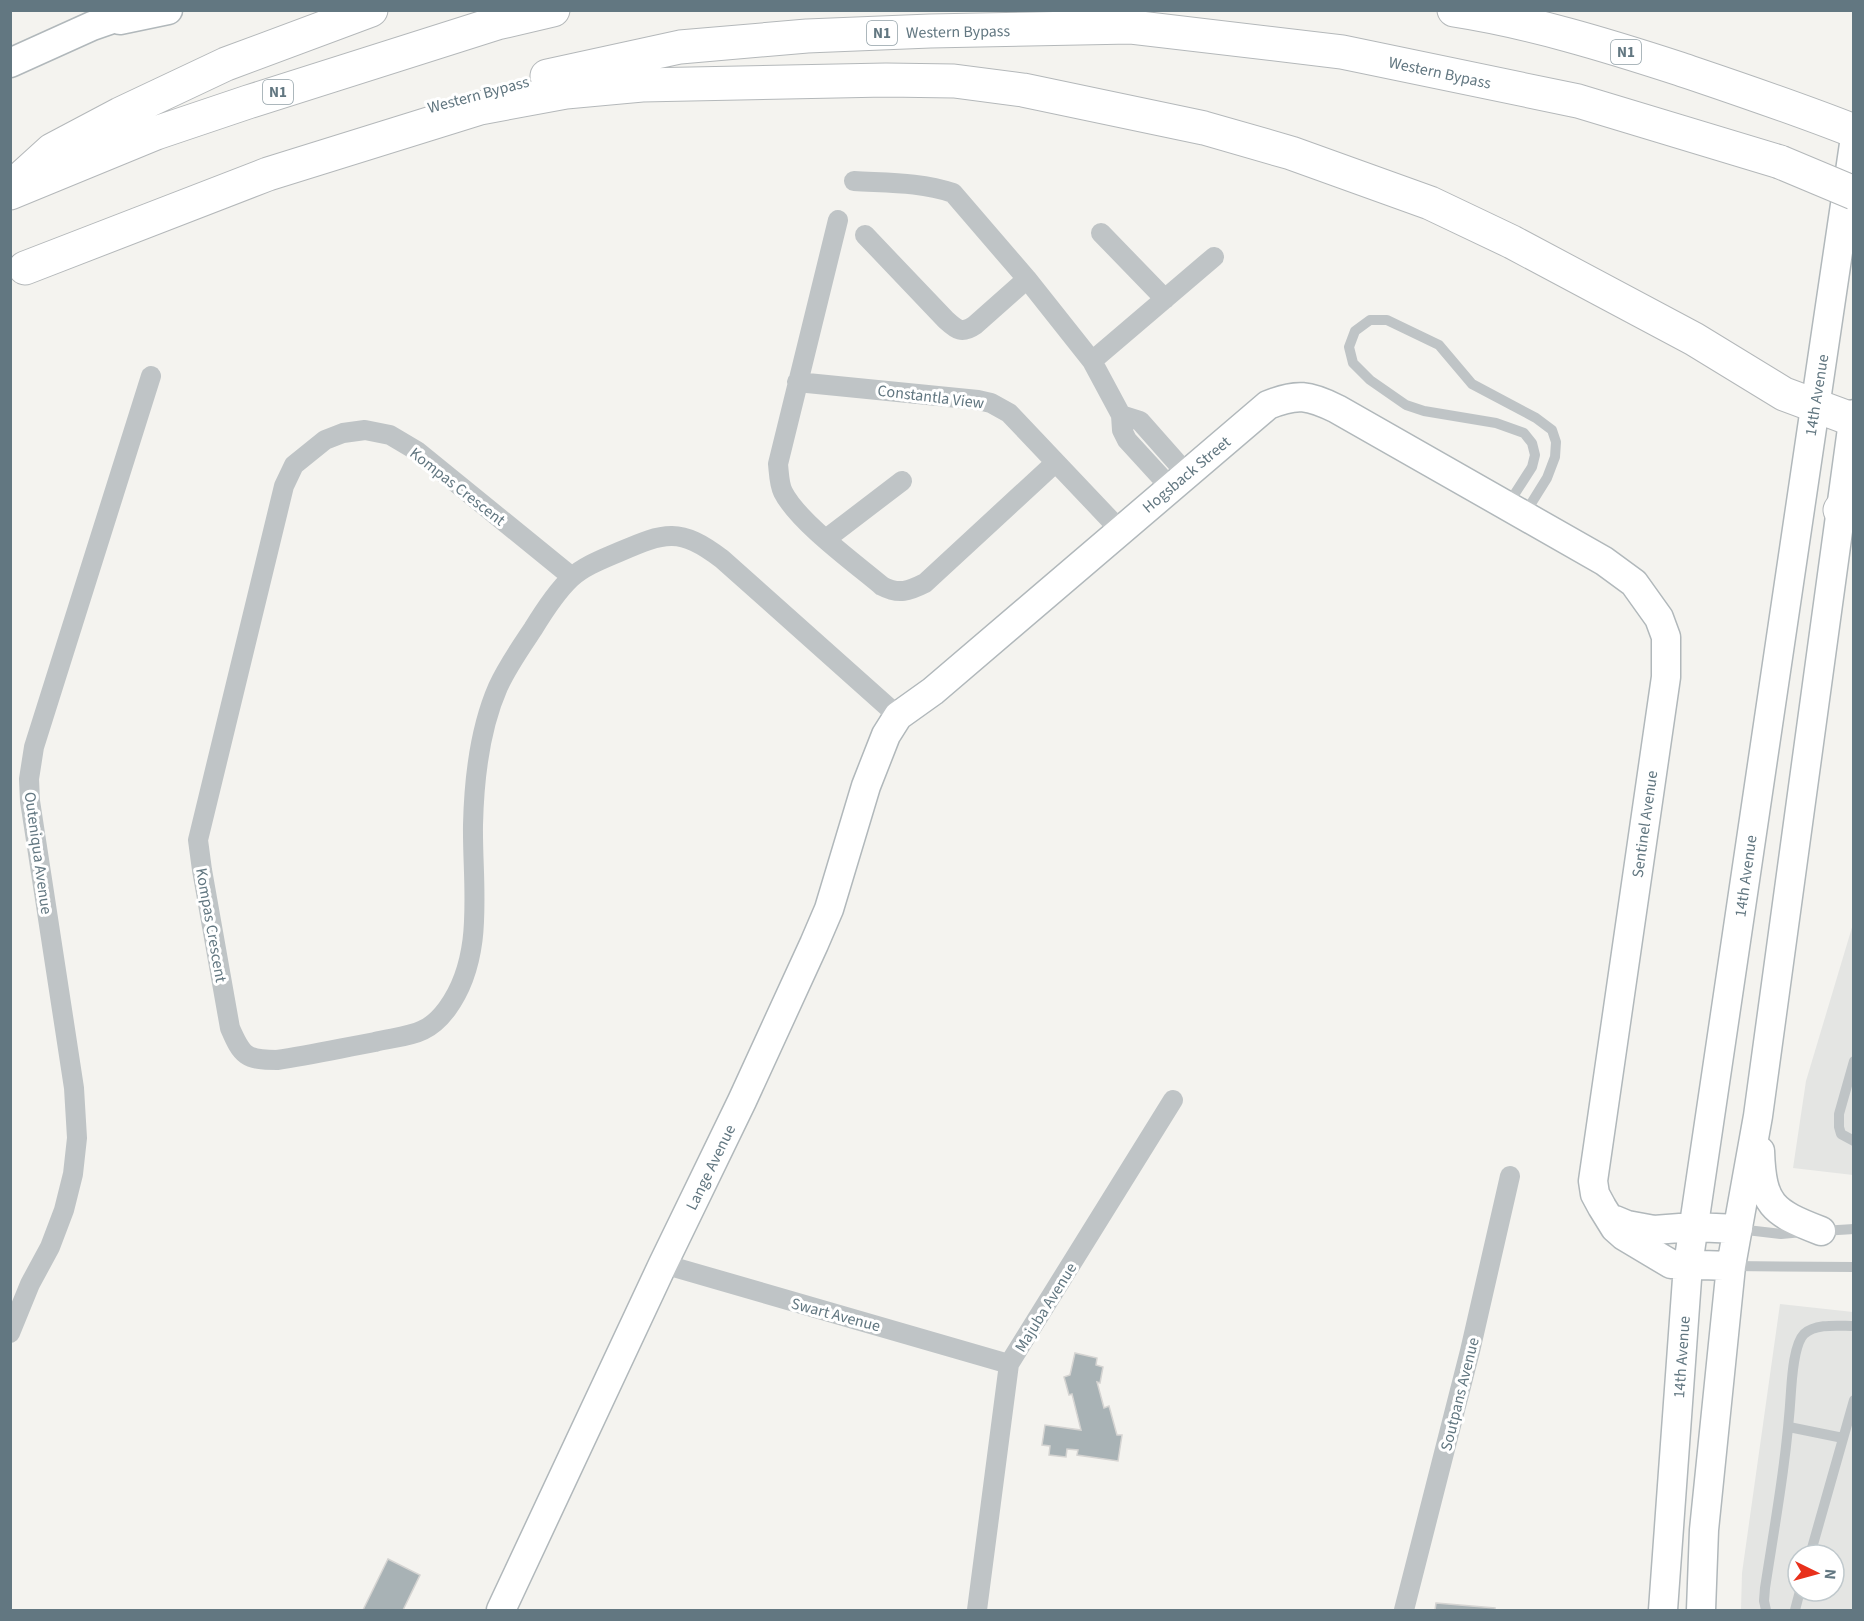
<svg xmlns="http://www.w3.org/2000/svg" width="1864" height="1621" viewBox="0 0 1864 1621" font-family="'Source Sans 3',sans-serif">
	<style>
		.built { fill: #e4e5e3; fill-rule: evenodd }
		.building { fill: #a8b2b5; stroke: #d5d4d2; stroke-width: 1.5 }
		.lines { fill: none; stroke-linecap: round; stroke-linejoin: round }
		.secondary-casing { stroke: #b1b8bb; stroke-width: 31 }
		.highway-casing { stroke: #b4b8ba; stroke-width: 35 }
		.lane { stroke: #bfc4c6; stroke-width: 10 }
		.street { stroke: #bfc4c6; stroke-width: 20 }
		.secondary { stroke: #fff; stroke-width: 28 }
		.highway { stroke: #fff; stroke-width: 33 }
		.highway-bridge-casing { stroke: #b4b8ba; stroke-width: 35; stroke-linecap: butt }
		.highway-bridge { stroke: #fff; stroke-width: 33 }
		.labels { text-anchor: middle; stroke-width: 6; stroke-linejoin: round; paint-order: stroke }
		.shield { fill: #fff; stroke: #91a0a7; stroke-width: 1.5 }
		.shield-label { font-size: 15px; font-weight: bold; fill: #627781 }
		.street-label { font-size: 16px; fill: #627781; stroke: #fff }
	</style>
	<rect width="100%" height="100%" fill="#f4f3ef"/>
	<path class="built" d="M1853,924V1175L1793,1168L1806,1081Z
		M1780,1304L1853,1312V1610H1741L1742,1573ZM1798,1555H1834V1591H1798Z"/>
	<path class="building" d="M1075,1353L1097,1358L1096,1365L1103,1367L1100,1383L1097,1382L1104,1408L1109,1406L1117,1435H1122L1118,1461L1077,1455L1078,1450L1067,1449L1066,1457L1049,1455L1050,1446L1042,1445L1045,1425L1081,1430L1072,1394L1069,1395L1064,1377L1070,1375Z
		M388,1559L420,1575L403,1610H363Z
		M1436,1603L1495,1608V1610H1435Z"/>
	<g class="lines">
		<g class="secondary-casing">
			<path id="secondary" d="M120,20L168,10
				M10,63L92,26L138,10
				M1760,1151C1762,1205 1772,1212 1821,1231
				M1615,1220L1627,1225L1654,1230L1693,1227L1738,1229
				M501,1610L663,1264L742,1101L814,944L829,909L866,786L886,735L898,716L933,691L1268,405C1297,393 1309,395 1337,409L1604,561L1634,583L1659,618L1666,637V677L1593,1181L1595,1194L1602,1207L1615,1228L1624,1236L1671,1264L1731,1266
				M1663,1610L1688,1265L1854,144
				M1701,1610L1704,1530L1731,1266L1758,1116L1854,414"/>
		</g>
		<g class="highway-casing">
			<path id="highway" d="M1454,10C1531,22 1606,45 1680,69C1739,89 1796,108 1854,131
				M547,76L680,47L807,36L930,31L1131,27L1342,52L1578,101L1780,162
				M19,180L52,150L120,114L226,64L371,10
				M10,193L156,133L248,102L497,23L553,10
				M25,268L268,174L480,108L566,92L642,85L886,80L954,81L1023,90L1204,128L1291,153L1430,203L1512,242L1694,339L1784,394L1854,420
				M1840,510L1854,492"/>
		</g>
		<path class="lane" d="M1507,506L1532,467L1535,455L1532,443L1524,433L1496,423L1424,411L1406,405L1370,380L1353,363L1349,347L1355,331L1370,320H1387L1439,345L1472,384L1536,418L1552,430L1556,442L1555,457L1547,478L1524,515
			M1854,1061L1839,1114V1127L1841,1134L1854,1141
			M1738,1229L1781,1234L1803,1232
			M1822,1231L1854,1229
			M1731,1266L1854,1267
			M1789,1427L1843,1438
			M1810,1555L1854,1400
			M1766,1610L1764,1601L1765,1588C1775,1523 1787,1458 1791,1391C1792,1377 1794,1344 1804,1334C1816,1323 1839,1326 1854,1326
			M1795,1610L1800,1591"/>
		<path class="street" d="M854,181C887,183 921,182 953,193L1027,279L1092,361L1121,415L1122,430L1127,440L1170,487
			M838,220L778,464C779,473 779,484 783,492C798,522 856,564 882,586C899,595 909,591 925,583L1055,463
			M1101,233L1165,299
			M865,235L946,320C957,330 962,334 975,325L1027,279
			M1092,361L1214,257
			M797,382L978,400L991,403L1009,413L1120,530
			M1121,415L1140,421L1186,473
			M826,539L902,481
			M572,577L417,451L390,435L365,430L343,433L325,440L294,465L284,486L198,840L202,870L230,1028C242,1056 246,1060 277,1060C310,1055 342,1048 375,1042C390,1038 409,1037 423,1030C432,1026 441,1017 447,1009C486,956 472,885 473,825C474,780 480,728 498,687C507,667 521,647 533,629C544,611 556,592 571,578C584,566 603,559 619,552C665,532 680,527 722,559L898,716
			M663,1264L1009,1364
			M10,1333L30,1284L50,1247L64,1210L73,1174L77,1138L74,1088L30,801L29,779L34,747L151,376
			M977,1610L1009,1364L1173,1100
			M1404,1610L1470,1351L1510,1176"/>
		<use href="#secondary" class="secondary"/>
		<use href="#highway" class="highway"/>
		<g class="highway-bridge-casing">
			<path id="highway-bridge" d="M1780,162L1854,193"/>
		</g>
		<use href="#highway-bridge" class="highway-bridge"/>
	</g>
	<g class="labels">
		<g class="shield">
			<rect x="867" y="21" width="30" height="24" rx="4.5"/>
			<rect x="1611" y="40" width="30" height="24" rx="4.5"/>
			<rect x="263" y="80" width="30" height="24" rx="4.5"/>
		</g>
		<g class="shield-label">
			<text x="882" y="38">N1</text>
			<text x="1626" y="57">N1</text>
			<text x="278" y="97">N1</text>
		</g>
		<g class="street-label">
			<text transform="translate(958 31) rotate(-1)" y="6">Western Bypass</text>
			<text transform="translate(1440 72) rotate(12)" y="6">Western Bypass</text>
			<text transform="translate(478 94) rotate(-15)" y="6">Western Bypass</text>
			<text transform="translate(1816 395) rotate(-81)" y="6">14th Avenue</text>
			<text transform="translate(931 396) rotate(7)" y="6">Constantla View</text>
			<text transform="translate(1186 474) rotate(-40)" y="6">Hogsback Street</text>
			<text transform="translate(458 486) rotate(38)" y="6">Kompas Crescent</text>
			<text transform="translate(1644 824) rotate(-82)" y="6">Sentinel Avenue</text>
			<text transform="translate(39 853) rotate(82)" y="6">Outeniqua Avenue</text>
			<text transform="translate(1745 876) rotate(-82)" y="6">14th Avenue</text>
			<text transform="translate(212 925) rotate(80)" y="6">Kompas Crescent</text>
			<text transform="translate(710 1167) rotate(-64)" y="6">Lange Avenue</text>
			<text transform="translate(1045 1307) rotate(-58)" y="6">Majuba Avenue</text>
			<text transform="translate(836 1314) rotate(15)" y="6">Swart Avenue</text>
			<text transform="translate(1681 1357) rotate(-86)" y="6">14th Avenue</text>
			<text transform="translate(1459 1394) rotate(-76)" y="6">Soutpans Avenue</text>
		</g>
	</g>
	<rect width="1864" height="1621" fill="none" stroke="#627781" stroke-width="24"/>
	<g transform="translate(1816 1573) rotate(95)"><circle r="28" fill="#ffffff" stroke="#c0c9cd" stroke-width="1.5"/>
	<path d="M0-4.5L10 22L0 15L-10 22Z" fill="#e8301b"/>
	<text y="-9" font-size="16" font-weight="bold" text-anchor="middle" fill="#627781">N</text>
	</g>
</svg>
